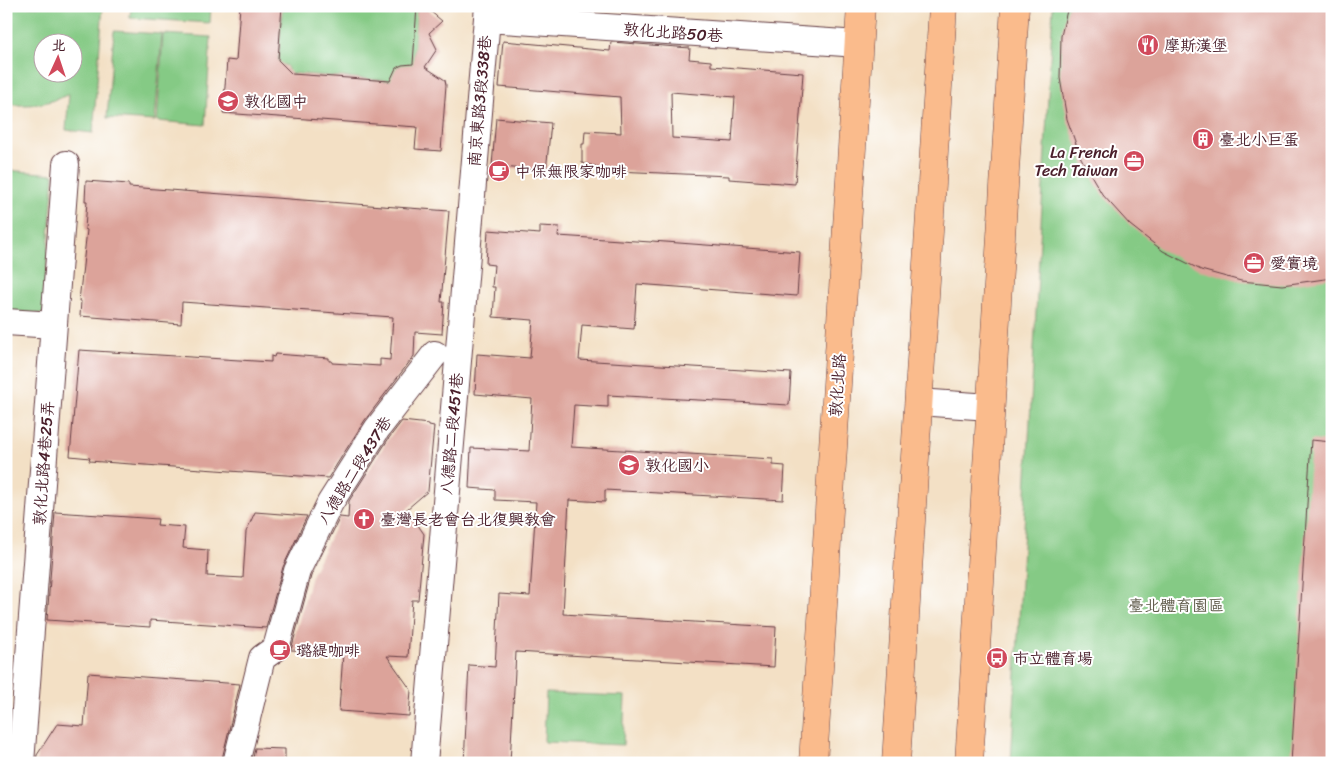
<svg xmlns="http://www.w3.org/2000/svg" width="1338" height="769" viewBox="0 0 1338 769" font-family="Sriracha,'LXGW WenKai TC',sans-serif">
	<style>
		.green { fill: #85ca85; stroke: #687458; fill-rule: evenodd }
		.building { fill: #dca39a; fill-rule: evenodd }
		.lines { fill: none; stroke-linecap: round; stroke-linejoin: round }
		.minor-casing { stroke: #633c42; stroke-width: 28 }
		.major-casing { stroke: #633c42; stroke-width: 29 }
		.minor { stroke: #fff; stroke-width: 26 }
		.major { stroke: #fabb8c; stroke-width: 28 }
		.labels { text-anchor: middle; stroke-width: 4; stroke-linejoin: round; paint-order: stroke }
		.street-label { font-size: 16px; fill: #4a1f2b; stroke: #fff }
		.poi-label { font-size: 16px; fill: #4a1f2b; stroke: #fff; text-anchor: start }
		.park-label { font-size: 16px; fill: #5f5b4a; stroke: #fff }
	</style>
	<rect width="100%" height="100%" fill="#fff"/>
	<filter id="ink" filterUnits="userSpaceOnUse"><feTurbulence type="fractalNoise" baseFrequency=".02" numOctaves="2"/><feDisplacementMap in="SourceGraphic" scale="10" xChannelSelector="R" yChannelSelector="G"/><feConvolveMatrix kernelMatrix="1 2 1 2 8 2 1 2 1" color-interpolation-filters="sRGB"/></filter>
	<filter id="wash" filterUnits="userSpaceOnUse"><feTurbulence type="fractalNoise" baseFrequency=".0096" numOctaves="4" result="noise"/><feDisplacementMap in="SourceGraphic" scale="20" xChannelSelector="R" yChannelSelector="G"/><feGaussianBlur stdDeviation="1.12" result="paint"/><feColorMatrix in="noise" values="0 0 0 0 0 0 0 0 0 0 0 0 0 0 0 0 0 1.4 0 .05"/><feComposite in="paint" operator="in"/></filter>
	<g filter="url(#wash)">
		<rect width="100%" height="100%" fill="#f3e0c5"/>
		<path class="green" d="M6,6H103L93,133L66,130L69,94C49,104 29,107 6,104ZM42,42H72V72H42Z
			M131,6H211L210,23L130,18Z
			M290,6H403C406,9 409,10 414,9V7H417L413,68L407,65L398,66L393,74L394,81L287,73L288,69C286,63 282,66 278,65L282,10H287Z
			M1053,6H1332V763H1011Z
			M114,31L162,34L155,121L107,118Z
			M163,34L211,37L205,125L157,121Z
			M6,170L54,174L43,314L6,311Z
			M546,693L625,696L623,745L544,742Z"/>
		<g id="blocks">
			<path class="building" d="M240,6H282L278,60L292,74L390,81L396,68L402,65L413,64L417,6H424L442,21L429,33L437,49L425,67L445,80L446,85L441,151L415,149L417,127L223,113L227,60L236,61Z
				M1068,6H1332V278L1282,285L1241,281L1201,270L1163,251L1130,225L1102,194L1081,158L1067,119L1060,78L1061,36Z
				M503,41L610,51L611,42L690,48L689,59L711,61V66L803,73L795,184L729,179V176L616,171L582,163V144H584L585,131L621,133L620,97L499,87ZM671,92L735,97L732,142L672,138Z
				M496,118L551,123L546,171L492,166Z
				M86,181L129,184V187L449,211L441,302H444L442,334L415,332L414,356L365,420L328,478L89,461L90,458L70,456L79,350L271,362V356L274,357L275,354L329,358V361H332V363L380,366V359L390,360L393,317L182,302L181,324L80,316L81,301H79L87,230L85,229L87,201H85Z
				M540,226L559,227L558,236L651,242L652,241L800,252L797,296L637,284L634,329L582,325L579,360L791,373L789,405L608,395V407L574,405L571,447L773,459V465L785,466L783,500L605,490V502L569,500L563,614L776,627L774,667L516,652L510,763H464L469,665L495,667L499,594L530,596L536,502L495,500V490L469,488L471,448L529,451L532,399L475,394L477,354L530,358L533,320L493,317L495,287H492L494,265L486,264L488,230L540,234Z
				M402,421L429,424V425L434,426L428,491L407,509L424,534L418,600H412L408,657L387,656L411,690L409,716L339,711L343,653L291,650L311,576L340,517L348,518L349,501L389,438Z
				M1311,440L1332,442V763H1291Z
				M55,512L158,519L157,525L185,527L183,548L208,550L207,576L243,578L246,532L255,512L307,516L283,567L266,628L150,620V627L47,620Z
				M88,673L240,684L221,763H36L37,755L57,724L84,726Z
				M255,748L285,749V763H252Z"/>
		</g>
	</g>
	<g filter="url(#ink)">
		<use href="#blocks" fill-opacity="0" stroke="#633c42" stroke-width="1"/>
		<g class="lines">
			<g class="minor-casing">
				<path id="minor" d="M487,19L859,44
					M6,322L54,325
					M918,402L990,407
					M21,763L66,164
					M236,763L262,658L276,648L297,571L330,503L377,429L435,354
					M424,763L488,6"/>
			</g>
			<g class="major-casing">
				<path id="major" d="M813,763L861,6
					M896,763L943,6
					M969,763L1015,6"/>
			</g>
			<use href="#minor" class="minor"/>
			<use href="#major" class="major"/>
		</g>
	</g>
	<defs>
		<g id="restaurant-disc" transform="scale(1.125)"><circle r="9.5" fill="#d1495b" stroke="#fff"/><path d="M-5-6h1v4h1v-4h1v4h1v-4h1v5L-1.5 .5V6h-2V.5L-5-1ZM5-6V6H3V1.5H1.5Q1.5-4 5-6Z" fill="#fff"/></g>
		<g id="school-disc" transform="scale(1.125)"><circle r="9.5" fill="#d1495b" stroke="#fff"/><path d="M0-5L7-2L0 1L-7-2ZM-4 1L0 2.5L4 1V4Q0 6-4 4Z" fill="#fff"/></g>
		<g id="building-disc" transform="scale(1.125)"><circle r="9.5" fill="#d1495b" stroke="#fff"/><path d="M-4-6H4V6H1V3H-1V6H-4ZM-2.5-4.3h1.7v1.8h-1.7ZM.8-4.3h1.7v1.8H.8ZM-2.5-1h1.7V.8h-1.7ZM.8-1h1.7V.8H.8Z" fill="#fff"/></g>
		<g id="office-disc" transform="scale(1.125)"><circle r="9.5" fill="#d1495b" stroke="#fff"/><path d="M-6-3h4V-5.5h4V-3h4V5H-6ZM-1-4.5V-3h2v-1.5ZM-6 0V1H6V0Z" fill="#fff"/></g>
		<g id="cafe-disc" transform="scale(1.125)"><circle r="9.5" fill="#d1495b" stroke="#fff"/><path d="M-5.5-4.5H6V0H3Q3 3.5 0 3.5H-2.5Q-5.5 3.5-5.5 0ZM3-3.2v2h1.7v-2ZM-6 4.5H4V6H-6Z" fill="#fff"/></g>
		<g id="church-disc" transform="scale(1.125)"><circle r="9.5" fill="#d1495b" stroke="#fff"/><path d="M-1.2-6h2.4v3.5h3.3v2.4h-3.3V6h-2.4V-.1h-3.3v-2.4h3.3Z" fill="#fff"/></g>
		<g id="bus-disc" transform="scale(1.125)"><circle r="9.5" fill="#d1495b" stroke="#fff"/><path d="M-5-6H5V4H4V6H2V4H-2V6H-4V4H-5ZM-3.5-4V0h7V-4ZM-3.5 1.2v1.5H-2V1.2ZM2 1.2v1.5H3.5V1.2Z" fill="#fff"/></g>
	</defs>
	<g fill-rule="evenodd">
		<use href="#restaurant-disc" x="1148" y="45"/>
		<use href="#school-disc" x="228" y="101"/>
		<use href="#building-disc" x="1203" y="139"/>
		<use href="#office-disc" x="1134" y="161"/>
		<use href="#cafe-disc" x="499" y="171"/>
		<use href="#office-disc" x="1254" y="263"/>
		<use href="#school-disc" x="629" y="465"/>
		<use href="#church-disc" x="364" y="519"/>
		<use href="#cafe-disc" x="280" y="650"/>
		<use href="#bus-disc" x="997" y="658"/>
	</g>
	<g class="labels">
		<g class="street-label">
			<text transform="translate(673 32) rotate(4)" y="6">敦化北路50巷</text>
			<text transform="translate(479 101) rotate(-85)" y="6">南京東路3段338巷</text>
			<text transform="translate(837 385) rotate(-86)" y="6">敦化北路</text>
			<text transform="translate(451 434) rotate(-85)" y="6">八德路二段451巷</text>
			<text transform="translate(43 463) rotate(-86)" y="6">敦化北路4巷25弄</text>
			<text transform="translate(354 470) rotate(-58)" y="6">八德路二段437巷</text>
		</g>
		<g class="poi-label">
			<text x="1164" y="51">摩斯漢堡</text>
			<text x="244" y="107">敦化國中</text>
			<text x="1219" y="145">臺北小巨蛋</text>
			<text x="1118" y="158" text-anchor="end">La French<tspan x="1118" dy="18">Tech Taiwan</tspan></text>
			<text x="515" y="177">中保無限家咖啡</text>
			<text x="1270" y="269">愛實境</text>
			<text x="645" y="471">敦化國小</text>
			<text x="380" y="525">臺灣長老會台北復興教會</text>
			<text x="296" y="656">璐緹咖啡</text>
			<text x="1013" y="664">市立體育場</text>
		</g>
		<g class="park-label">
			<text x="1176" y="611">臺北體育園區</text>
		</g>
	</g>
	<rect width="1338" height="769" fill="none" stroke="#fff" stroke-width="25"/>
	<g transform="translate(58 58) rotate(3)"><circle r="24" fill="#ffffff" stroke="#b7a5aa"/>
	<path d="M0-4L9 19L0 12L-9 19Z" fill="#d1495b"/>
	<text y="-8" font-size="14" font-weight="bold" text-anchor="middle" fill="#4a1f2b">北</text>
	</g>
</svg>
